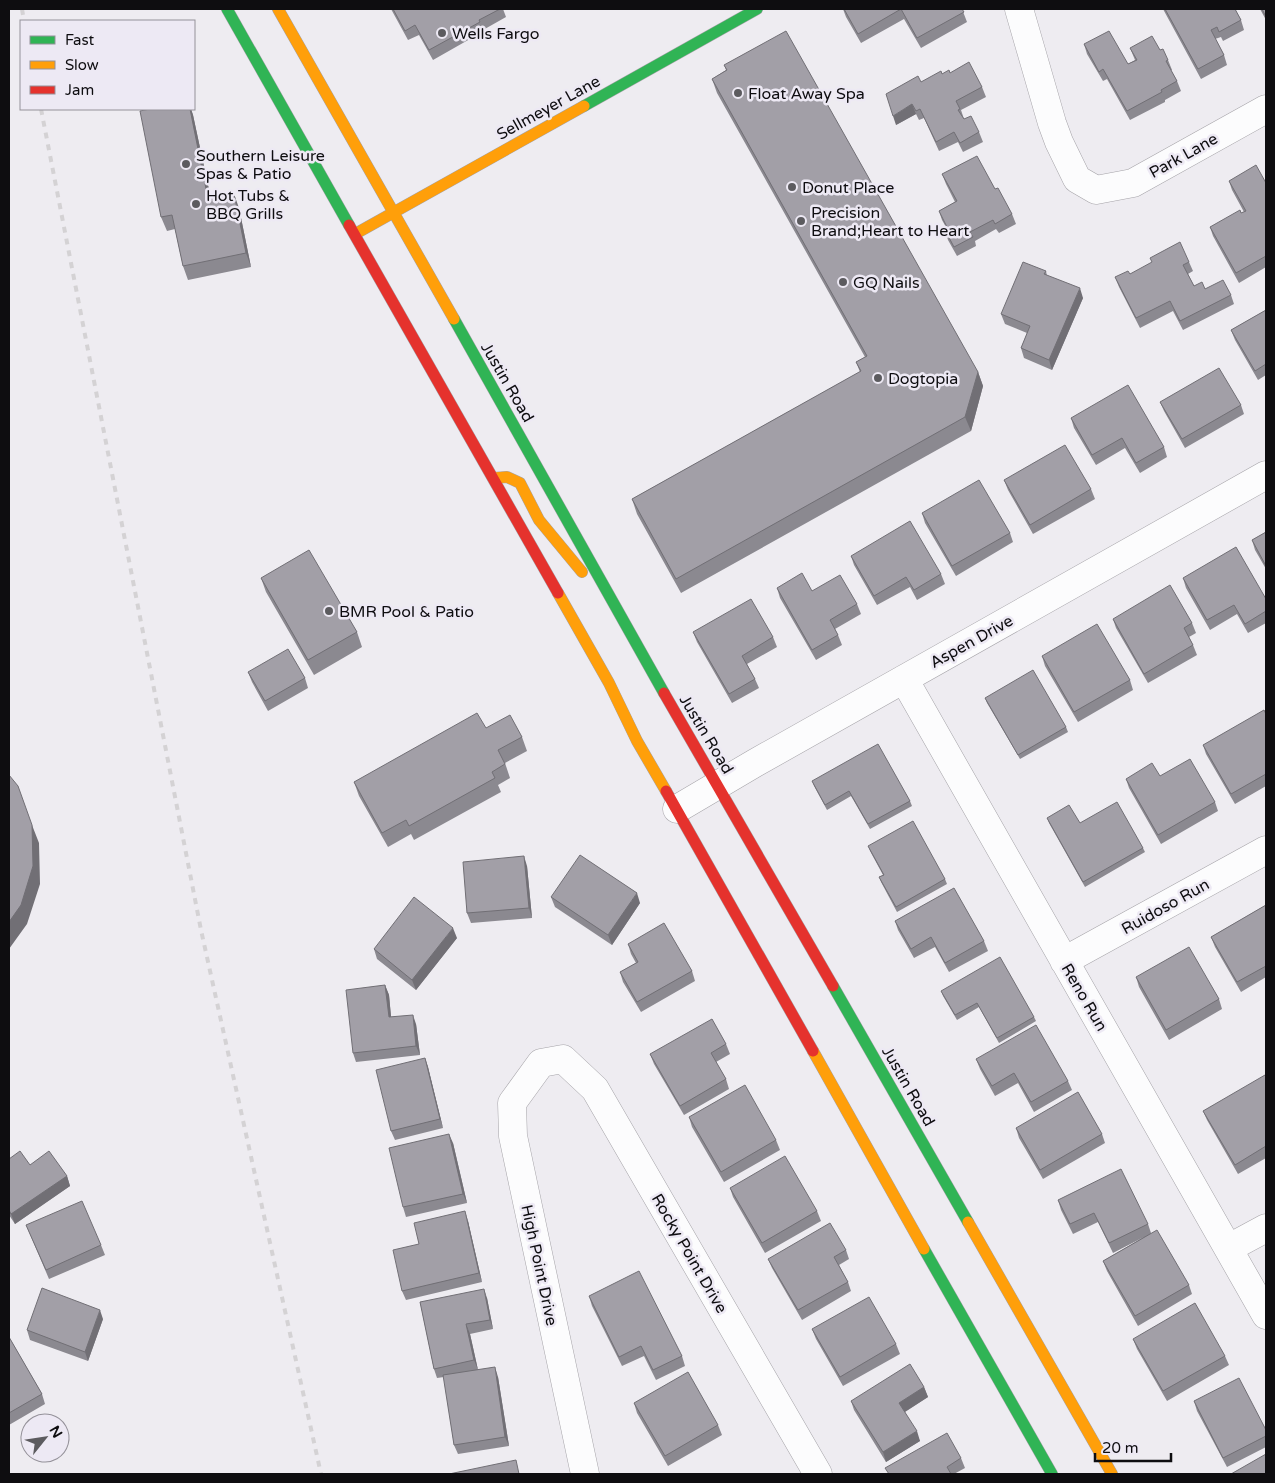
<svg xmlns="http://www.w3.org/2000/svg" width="1275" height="1483" viewBox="0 0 1275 1483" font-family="'Varela Round',sans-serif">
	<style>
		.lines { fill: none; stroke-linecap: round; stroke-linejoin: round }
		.street-casing { stroke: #a5a3a8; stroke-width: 29 }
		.fast-casing { stroke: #a5a3a8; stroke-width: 12 }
		.slow-casing { stroke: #a5a3a8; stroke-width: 12 }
		.jam-casing { stroke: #a5a3a8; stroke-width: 12 }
		.street { stroke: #fcfcfd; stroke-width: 28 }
		.fast { stroke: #30b455; stroke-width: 11 }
		.slow { stroke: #ff9f0a; stroke-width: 11 }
		.jam { stroke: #e5322d; stroke-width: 11 }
		.rail { stroke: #d4d2d4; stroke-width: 4; stroke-dasharray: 6 6; stroke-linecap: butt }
		.wall { fill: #8b8990 }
		.shaded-wall { fill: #716f75 }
		.building { fill: #a29fa7; stroke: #716f75 }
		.poi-dot { fill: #5c5b5f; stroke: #ede9f4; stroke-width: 2 }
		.labels { text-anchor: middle; stroke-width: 5; stroke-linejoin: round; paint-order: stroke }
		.poi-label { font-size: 16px; fill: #0e0d10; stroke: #ede9f4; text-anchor: start }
		.street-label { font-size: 16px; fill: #0e0d10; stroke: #ede9f4 }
	</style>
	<rect width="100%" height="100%" fill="#eeecf1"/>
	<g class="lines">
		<g class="street-casing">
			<path id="street" d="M1019,9L1052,123L1059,142L1077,179L1096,190L1133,183L1266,109
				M904,679L1266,1315
				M677,809L755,763L1266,475
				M1064,961L1266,850
				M1229,1248L1266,1228
				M585,1474L513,1136L512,1103L541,1063L563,1059L595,1089L818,1474"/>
		</g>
		<g class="fast-casing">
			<path id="fast" d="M227,9L349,225
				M584,106L757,9
				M454,319L664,693
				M833,986L968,1222
				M924,1249L1052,1474"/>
		</g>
		<g class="slow-casing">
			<path id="slow" d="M278,9L454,319
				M355,234L584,106
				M494,478L507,477L520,483L539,520L582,572
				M558,593L609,683L637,741L666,791
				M813,1051L924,1249
				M968,1222L1112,1474"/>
		</g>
		<g class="jam-casing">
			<path id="jam" d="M349,225L558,593
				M664,693L833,986
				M666,791L813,1051"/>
		</g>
		<use href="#street" class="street"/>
		<use href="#fast" class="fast"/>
		<use href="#slow" class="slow"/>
		<use href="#jam" class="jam"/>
		<path class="rail" d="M22,9L24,21
			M41,109L201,930L321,1474"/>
	</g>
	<path class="wall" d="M391,9H503L506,17L483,30L484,31L433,60L419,35L408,40Z
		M843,9H962L967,22L921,48L904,19L861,43L846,17Z
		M1163,9H1235L1241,20L1244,30L1223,41L1221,37L1215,39L1224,55L1227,65L1201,79Z
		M1260,9H1266V20Z
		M1084,44L1128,64L1135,60L1130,48L1160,50L1168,60L1172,70H1171L1177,81L1181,91L1165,100V102L1130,120L1107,79L1103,81L1087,54Z
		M724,65L978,372L983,386L971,431L681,593L637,514L632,499L860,372L856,362L865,357L717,93L712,79L726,70Z
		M950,73L982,87L986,97L961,110L964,119L979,132L983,142L963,152L958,142L939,151L924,118L919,120L916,114L896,125L921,82L942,74Z
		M150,109H191L193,115L211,199L239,208L251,267L188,280L183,266L175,229L167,231L161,217Z
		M942,174L995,189L1012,214L1016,224L999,233L996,229L975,241L976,246L957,256L948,240L945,230L947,229L942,220L939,211L955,202L946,184Z
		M1229,181L1266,183V267L1239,283L1213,236L1210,227L1244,212L1232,190Z
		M1189,262L1193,271L1188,274L1194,286L1231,295L1234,304L1183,330L1173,311L1140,328L1119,287L1115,277Z
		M1046,271L1047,276L1083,298L1052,370L1024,358L1021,348L1027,333L1005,324L1001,314Z
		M1266,310V375L1258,380L1235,340L1231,330Z
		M1160,402L1241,405L1244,414L1185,448L1164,411Z
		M1071,418L1164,447L1167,457L1140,473L1125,448L1096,465L1074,428Z
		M1004,480L1091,489L1095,499L1033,534L1008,490Z
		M922,513L1010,533L1013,542L956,576L925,523Z
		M1266,532V569L1255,550L1252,540Z
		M851,556L941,574L945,584L917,600L910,587L877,605L854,565Z
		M261,578L357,632L362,647L314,675L266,592Z
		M1183,578L1266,599V623L1248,633L1237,614L1210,630L1186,588Z
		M777,588L812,591L857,604L861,614L835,629L838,635L842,645L816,660L780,598Z
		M1113,619L1192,623L1196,633L1189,637L1193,645L1197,655L1148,683L1116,628Z
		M693,632L773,637L777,647L747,664L755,679L759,688L732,703L697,642Z
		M1042,656L1130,680L1133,690L1078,722L1045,666Z
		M248,672L305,678L308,688L268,711L252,682Z
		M985,698L1066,727L1068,732L1020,759L987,703Z
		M1266,714V786L1235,804L1206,754L1203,745Z
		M486,728L522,737L527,751L505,763L510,778L498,785L501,792L414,840L411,834L388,847L359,796L354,782Z
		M1160,776L1215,802L1218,811L1161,844L1129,788L1126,779Z
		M812,781L910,801L912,806L870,829L851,796L827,810L814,786Z
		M1047,818L1080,823L1143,848L1145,852L1085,887L1049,823Z
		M868,846L945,879L947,884L897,912L881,882L879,877L883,875L870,851Z
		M527,866L532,918L471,923L467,913Z
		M551,897L640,903L612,945L555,907Z
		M1266,905V977L1241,992L1215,947L1211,937Z
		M895,921L984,941L988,951L949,972L935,947L914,958L898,930Z
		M457,938L416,990L377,959L374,949Z
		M628,944L692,971L695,981L641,1012L623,982L620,972L636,963L631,954Z
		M1136,977L1219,999L1222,1009L1169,1040L1139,987Z
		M385,985L389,995L391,1017L416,1024L420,1055L356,1062L353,1053Z
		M941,991L1034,1017L1036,1021L999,1043L979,1007L957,1020L943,996Z
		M726,1044L730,1054L716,1062L726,1079L729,1089L684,1115L654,1064L650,1054Z
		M425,1058L428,1067L443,1128L395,1140L391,1131Z
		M976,1059L1068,1081L1072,1090L1034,1112L1018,1083L995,1096L980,1069Z
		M1266,1078V1158L1238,1174L1207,1120L1203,1111Z
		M689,1117L776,1140L780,1150L724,1182L692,1127Z
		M1016,1128L1102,1134L1105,1143L1043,1179L1019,1138Z
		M453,1143L467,1203L406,1217L403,1207Z
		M9,1159L67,1176L70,1186L15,1224L9,1215Z
		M730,1188L817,1211L821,1221L765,1253L733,1197Z
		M1058,1200L1148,1224L1151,1233L1189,1285L1192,1294L1138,1326L1107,1271L1103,1261L1144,1237L1113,1253L1098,1222L1073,1234L1061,1210Z
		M468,1221L482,1282L406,1300L402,1291L419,1244Z
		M26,1225L101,1245L105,1255L49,1279Z
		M846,1250L849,1259L839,1265L848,1282L851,1291L802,1320L772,1268L768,1259Z
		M589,1296L682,1356L685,1366L656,1380L644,1356L622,1366L592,1306Z
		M487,1298L493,1329L470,1334L478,1370L498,1377L509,1446L458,1454L454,1445L444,1377L437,1378L434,1369L420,1302Z
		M103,1319L88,1361L30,1340L27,1330Z
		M812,1329L896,1344L900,1354L843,1386L816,1339Z
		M9,1337L42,1394L45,1404L9,1425Z
		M1133,1339L1225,1356L1229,1365L1167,1401L1137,1349Z
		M924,1387L928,1397L905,1412L920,1441L886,1462L854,1410L851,1401Z
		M1194,1401L1266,1430V1447L1227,1467L1197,1411Z
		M634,1403L718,1425L722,1435L668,1466L637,1413Z
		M961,1458L965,1468L954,1474H889Z"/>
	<path class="shaded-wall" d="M912,104L916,114L896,125L893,116Z
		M190,109H191L193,115L214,213L208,199Z
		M234,194L239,208L251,267L246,253Z
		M1080,288L1083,298L1052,370L1049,360Z
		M978,372L983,386L971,431L965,417Z
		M32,825L39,843L40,884L27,924L9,949V922Z
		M524,856L527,866L532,918L529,908Z
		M637,893L640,903L612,945L608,935Z
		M453,928L457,938L416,990L412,980Z
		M385,985L389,995L392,1027L389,1017Z
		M413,1015L416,1024L420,1055L416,1046Z
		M425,1058L428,1067L443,1128L440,1119Z
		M449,1134L453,1143L467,1203L463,1194Z
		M67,1176L70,1186L15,1224L11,1214Z
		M465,1211L468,1221L482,1282L479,1273Z
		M484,1289L487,1298L493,1329L490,1320Z
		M100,1310L103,1319L88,1361L85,1352Z
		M466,1324L470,1334L478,1370L474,1360Z
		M495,1367L498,1377L509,1446L505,1437Z
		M924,1387L928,1397L903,1413L899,1403Z
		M917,1431L920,1441L886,1462L883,1452Z"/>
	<path class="building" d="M393,9H500L479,20L480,22L429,50L415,25L405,31Z
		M844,9H962L964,12L917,38L901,9L858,34Z
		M1165,9H1235L1241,20L1219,32L1217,27L1211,30L1224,55L1198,69Z
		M1262,9H1266V17Z
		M786,31L978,372L965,417L676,579L632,499L861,371L856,362L867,356L712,79L727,70L724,65Z
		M1109,31L1128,64L1137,60L1130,48L1152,36L1160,50L1163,49L1168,60L1166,61L1177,81L1161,90L1162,92L1127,111L1103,69L1099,72L1084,44Z
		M969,62L982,87L956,101L960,109L958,110L964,119L971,116L979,132L960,143L954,132L936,142L920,109L916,111L912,104L893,116L886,94L918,76L921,82L941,71L942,74L949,70L950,73Z
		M150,109H190L208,199L234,194L246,253L183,266L172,215L161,217L140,111Z
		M977,156L995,189L998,188L1012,214L995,224L993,220L970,232L973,237L954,247L945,230L948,229L939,211L957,201L942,174Z
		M1256,165L1266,183V256L1236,273L1210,227L1240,210L1241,213L1246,211L1229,181Z
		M1180,242L1189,262L1183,265L1194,286L1202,282L1205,289L1223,280L1231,295L1180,321L1170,301L1136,318L1115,277L1128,271L1130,274L1152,262L1150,258Z
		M1023,262L1046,271L1044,274L1080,288L1049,360L1021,348L1030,326L1001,314Z
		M1266,310V364L1255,371L1231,330Z
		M1219,368L1241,405L1182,439L1160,402Z
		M1128,385L1164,447L1136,463L1122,438L1092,455L1071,418Z
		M1065,445L1091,489L1030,525L1004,480Z
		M979,480L1010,533L952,566L922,513Z
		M910,521L941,574L914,590L906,577L874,596L851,556Z
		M1266,532V566L1252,540Z
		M1236,547L1266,599V611L1245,624L1234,605L1207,620L1183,578Z
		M309,550L357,632L308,660L261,578Z
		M802,573L812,591L840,575L857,604L830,620L838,635L812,650L777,588Z
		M1170,585L1192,623L1184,628L1193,645L1144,674L1113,619Z
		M751,599L773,637L742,656L755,679L729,694L693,632Z
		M1097,624L1130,680L1074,712L1042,656Z
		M288,649L305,678L265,701L248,672Z
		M1033,670L1066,727L1018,755L985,698Z
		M1264,710L1266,714V774L1231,794L1203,745Z
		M477,713L486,728L510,715L522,737L498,750L505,764L492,772L495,778L409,826L406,820L382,833L354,782Z
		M878,744L910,801L868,824L849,791L825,805L812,781Z
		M1190,759L1215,802L1158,835L1126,779L1152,763L1160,776Z
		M9,775L18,786L32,825L33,866L21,905L9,922Z
		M1117,802L1143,848L1083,882L1047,818L1069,805L1080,823Z
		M913,821L945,879L896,907L879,877L884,875L868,846Z
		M580,855L637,893L608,935L551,897Z
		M524,856L529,908L467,913L463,862Z
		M954,888L984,941L945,963L931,937L911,949L895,921Z
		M414,897L453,928L412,980L374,949Z
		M1266,905V966L1237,982L1211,937Z
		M664,923L692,971L637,1002L620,972L638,962L628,944Z
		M1189,947L1219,999L1166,1030L1136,977Z
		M1000,957L1034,1017L997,1038L977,1003L955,1015L941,991Z
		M385,985L389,1017L413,1015L416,1046L353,1053L346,990Z
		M712,1019L726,1044L711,1053L726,1079L680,1106L650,1054Z
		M1036,1025L1068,1081L1031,1102L1014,1073L992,1086L976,1059Z
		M425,1058L440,1119L391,1131L376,1070Z
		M1265,1075L1266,1078V1146L1235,1165L1203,1111Z
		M745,1085L776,1140L721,1172L689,1117Z
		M1078,1092L1102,1134L1040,1170L1016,1128Z
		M449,1134L463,1194L403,1207L389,1148Z
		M20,1151L30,1165L49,1151L67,1176L11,1214L9,1210V1159Z
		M785,1156L817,1211L762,1243L730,1188Z
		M1121,1169L1148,1224L1109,1243L1094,1213L1070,1224L1058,1200Z
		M82,1201L101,1245L46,1270L26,1225Z
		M465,1211L479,1273L402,1291L393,1250L419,1244L414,1223Z
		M830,1223L846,1250L834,1257L848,1282L798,1310L768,1259Z
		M1157,1230L1189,1285L1135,1316L1103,1261Z
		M639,1271L682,1356L653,1370L641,1346L619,1357L589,1296Z
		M42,1288L100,1310L85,1352L27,1330Z
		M484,1289L490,1320L466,1324L474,1360L434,1369L420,1302Z
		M869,1297L896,1344L840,1377L812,1329Z
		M1195,1303L1225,1356L1163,1391L1133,1339Z
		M9,1337L42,1394L9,1413Z
		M910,1364L924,1387L899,1403L917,1431L883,1452L851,1401Z
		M495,1367L505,1437L454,1445L443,1375Z
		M688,1372L718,1425L665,1456L634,1403Z
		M1239,1378L1266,1430V1436L1223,1458L1194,1401Z
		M947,1433L961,1458L947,1467L951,1474H889L885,1468Z
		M1266,1454V1474H1231Z
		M516,1460L519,1474H449Z"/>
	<g class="poi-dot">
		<circle cx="442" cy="33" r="5"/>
		<circle cx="738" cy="93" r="5"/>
		<circle cx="186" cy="164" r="5"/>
		<circle cx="792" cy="187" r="5"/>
		<circle cx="196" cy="204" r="5"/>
		<circle cx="801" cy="221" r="5"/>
		<circle cx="843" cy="282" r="5"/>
		<circle cx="878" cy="378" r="5"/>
		<circle cx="329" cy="611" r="5"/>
	</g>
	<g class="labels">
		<g class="poi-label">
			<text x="452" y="39">Wells Fargo</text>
			<text x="748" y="99">Float Away Spa</text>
			<text x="196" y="161">Southern Leisure<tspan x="196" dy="18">Spas &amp; Patio</tspan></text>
			<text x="802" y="193">Donut Place</text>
			<text x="206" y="201">Hot Tubs &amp;<tspan x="206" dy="18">BBQ Grills</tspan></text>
			<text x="811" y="218">Precision<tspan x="811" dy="18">Brand;Heart to Heart</tspan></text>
			<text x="853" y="288">GQ Nails</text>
			<text x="888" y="384">Dogtopia</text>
			<text x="339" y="617">BMR Pool &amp; Patio</text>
		</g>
		<g class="street-label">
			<text transform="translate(548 107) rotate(-29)" y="6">Sellmeyer Lane</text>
			<text transform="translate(1183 155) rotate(-29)" y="6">Park Lane</text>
			<text transform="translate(508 382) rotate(60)" y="6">Justin Road</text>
			<text transform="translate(971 641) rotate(-29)" y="6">Aspen Drive</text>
			<text transform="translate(707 734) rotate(59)" y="6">Justin Road</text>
			<text transform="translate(1165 906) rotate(-29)" y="6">Ruidoso Run</text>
			<text transform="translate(1085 997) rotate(60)" y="6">Reno Run</text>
			<text transform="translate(909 1086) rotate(60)" y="6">Justin Road</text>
			<text transform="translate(690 1253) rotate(60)" y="6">Rocky Point Drive</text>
			<text transform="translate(540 1265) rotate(78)" y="6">High Point Drive</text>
		</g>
	</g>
	<rect width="1275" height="1483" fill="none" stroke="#0e0d10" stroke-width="20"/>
	<rect x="20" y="20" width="175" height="90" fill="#ede9f4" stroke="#949199"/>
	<rect x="30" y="36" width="25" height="8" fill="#30b455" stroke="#949199"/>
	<text x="65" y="45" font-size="15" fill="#0e0d10">Fast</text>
	<rect x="30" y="61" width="25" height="8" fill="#ff9f0a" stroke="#949199"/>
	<text x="65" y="70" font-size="15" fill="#0e0d10">Slow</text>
	<rect x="30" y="86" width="25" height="8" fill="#e5322d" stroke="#949199"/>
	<text x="65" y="95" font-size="15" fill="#0e0d10">Jam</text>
	<g transform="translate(45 1438) rotate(60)"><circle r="24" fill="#ede9f4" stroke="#949199"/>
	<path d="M0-4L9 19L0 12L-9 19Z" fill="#5c5b5f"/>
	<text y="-8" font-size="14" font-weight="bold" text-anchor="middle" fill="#0e0d10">N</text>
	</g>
	<path d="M1095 1453v8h76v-8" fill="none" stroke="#0e0d10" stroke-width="2.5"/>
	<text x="1102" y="1453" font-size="15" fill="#0e0d10" stroke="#ede9f4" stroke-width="4" paint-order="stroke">20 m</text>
</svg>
